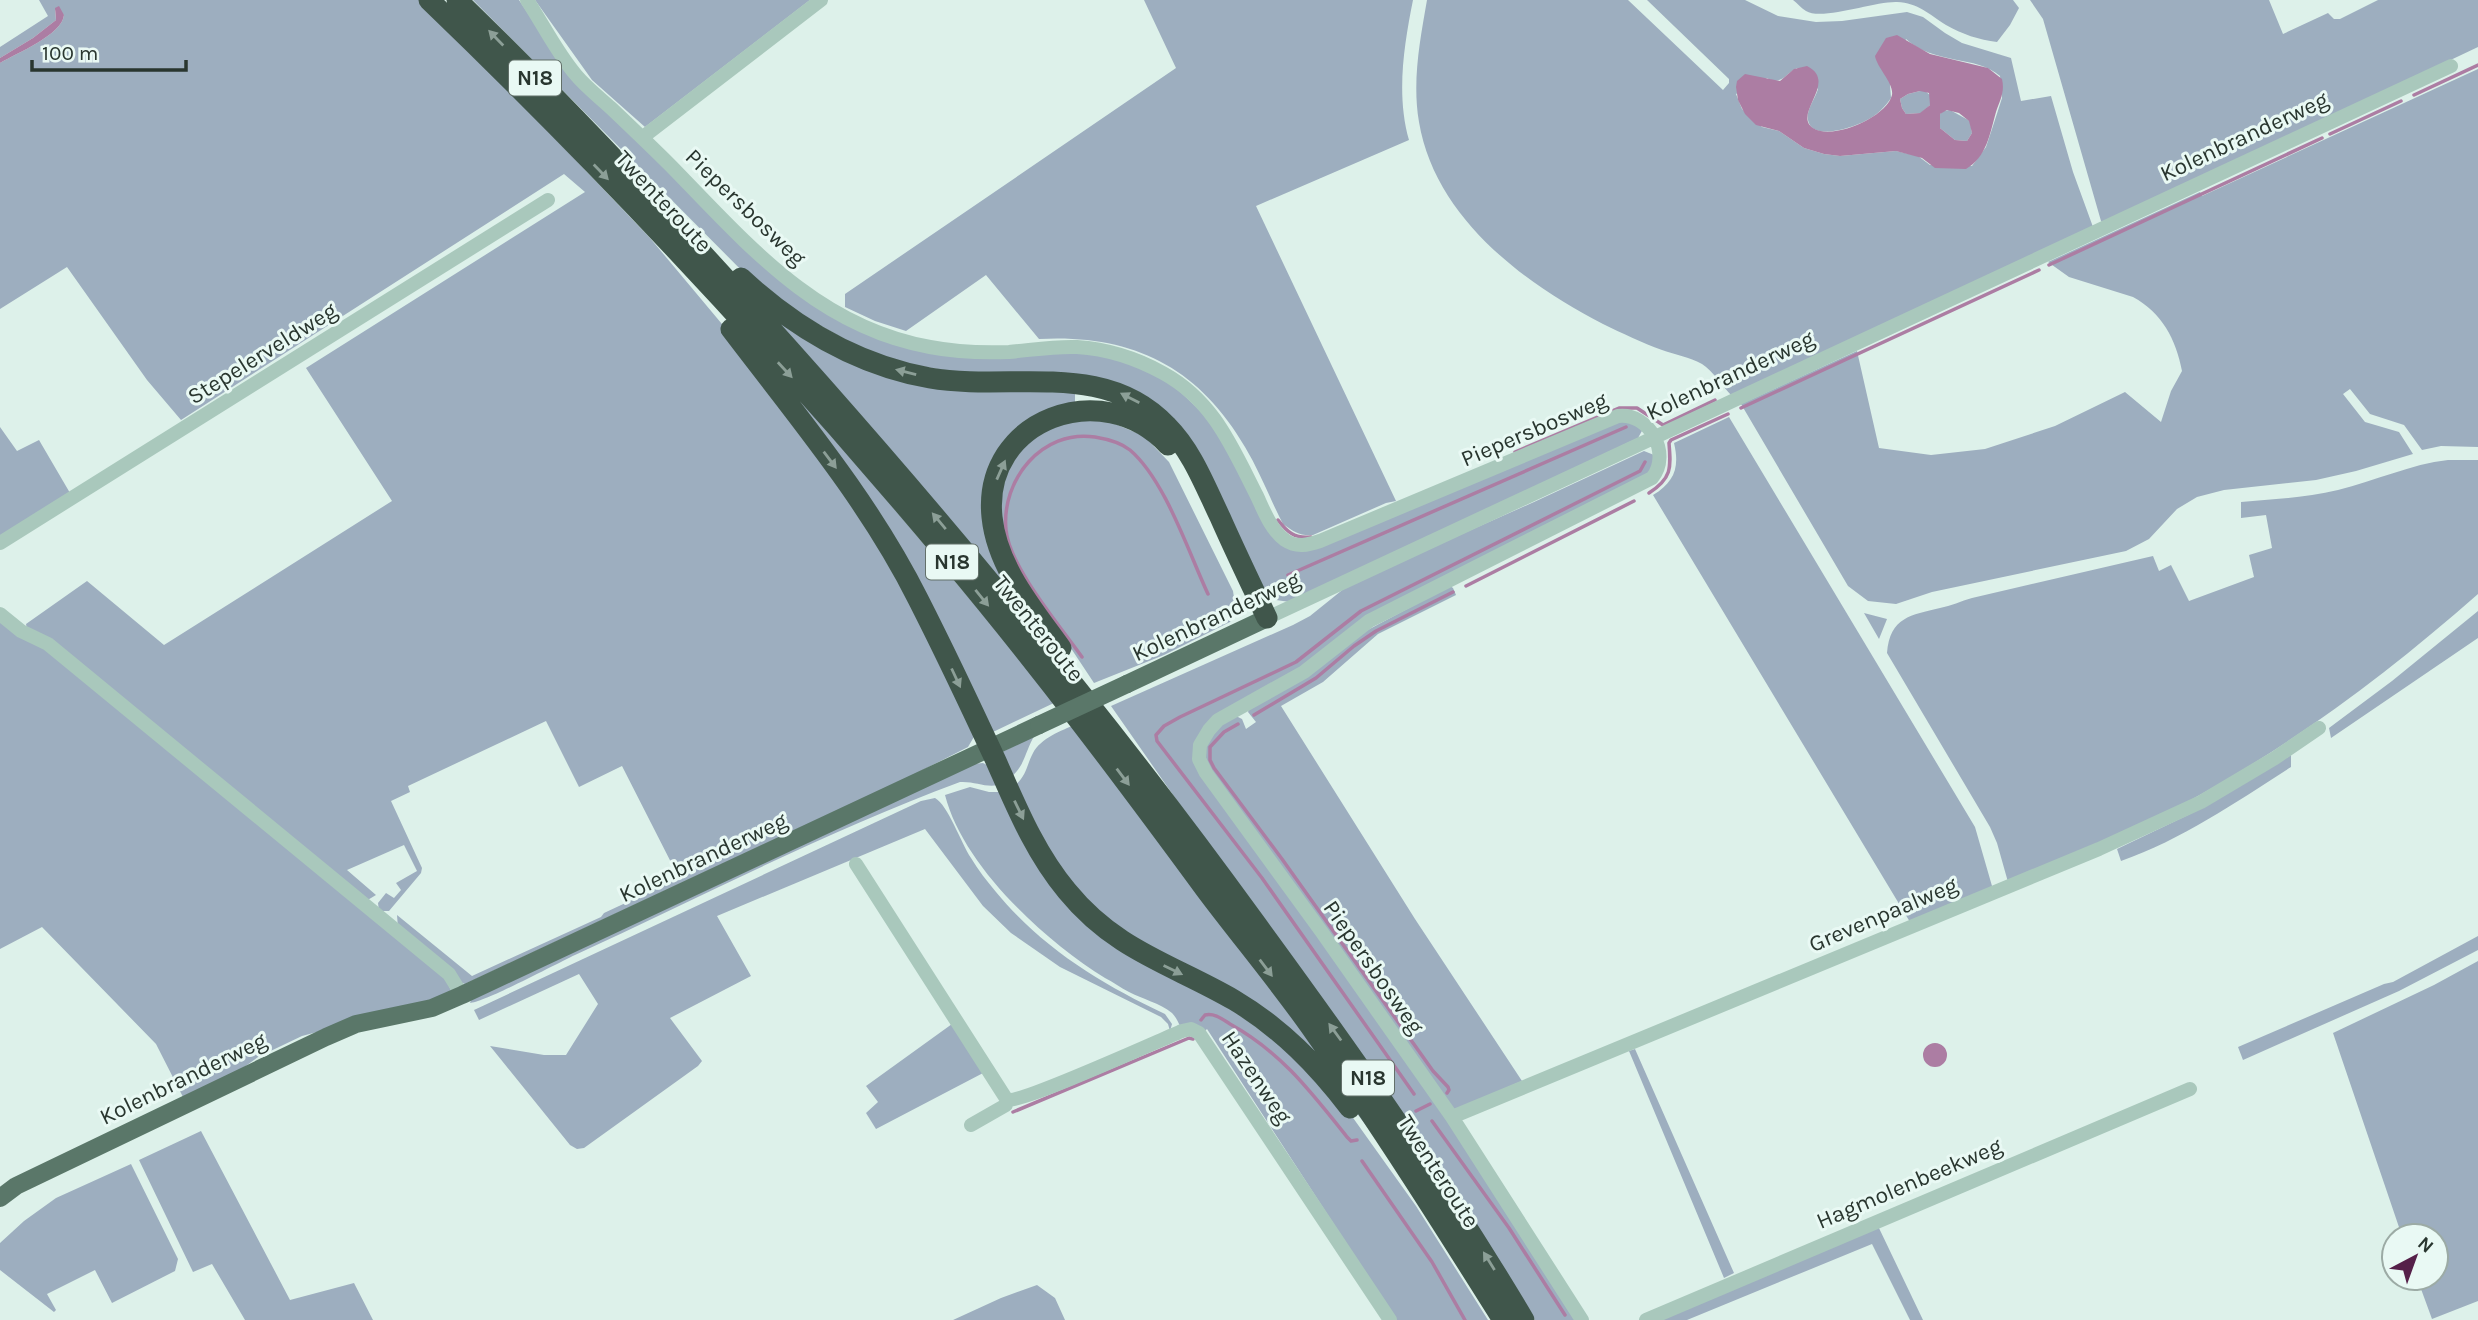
<svg xmlns="http://www.w3.org/2000/svg" width="2478" height="1320" viewBox="0 0 2478 1320" font-family="Karla,sans-serif">
	<style>
		.green { fill: #9daebf; fill-rule: evenodd }
		.water { fill: #ac7da3; fill-rule: evenodd }
		.lines { fill: none; stroke-linecap: round; stroke-linejoin: round }
		.stream { stroke: #ac7da3; stroke-width: 3.5 }
		.minor { stroke: #a9c8bc; stroke-width: 14 }
		.major { stroke: #5a7769; stroke-width: 18 }
		.highway { stroke: #40564b; stroke-width: 21 }
		.major-bridge { stroke: #5a7769; stroke-width: 18 }
		.oneway { fill: #8c9f97 }
		.labels { text-anchor: middle; stroke-width: 6; stroke-linejoin: round; paint-order: stroke }
		.shield { fill: #e9f9f4; stroke: #63706a; stroke-width: 2 }
		.shield-label { font-size: 21px; font-weight: bold; fill: #29362f }
		.street-label { font-size: 23px; fill: #29362f; stroke: #e9f9f4 }
	</style>
	<rect width="100%" height="100%" fill="#ddf1ea"/>
	<path class="green" d="M39,0H423L650,238L737,342L868,517L975,735L968,747L909,777L465,984L462,983L398,928L397,915L472,976L601,917L604,913L679,878L622,766L579,787L546,721L408,786L410,792L391,801L422,868L421,873L389,911H379L378,903L386,893L394,898L401,890L396,883L417,871L404,845L347,870L376,895L366,901L27,629L26,624L87,581L164,645L392,501L306,368L585,192L564,174L181,420L147,380L67,267L0,309V63C17,53 62,35 64,15L55,10L56,20L33,38L0,58V47L48,16Z
		M473,0H519L568,73L796,293L917,348L1072,350L1127,360L1173,385L1208,418L1293,547L1623,419L1643,429L1638,438L1290,602L1276,600L1265,593L1151,404L886,362L767,296Z
		M535,0H810L645,127L592,80Z
		M1144,0H1413C1404,45 1396,95 1409,140L1256,206L1396,501L1386,503L1313,535C1300,536 1294,532 1283,524C1270,499 1260,472 1245,447C1198,366 1131,334 1039,339L986,275L906,331L875,321L845,307V294L1176,68Z
		M1427,0H1628L1723,90L1729,83V79L1647,0H1745L1778,16L1816,22L1842,21L1907,12L1923,17L1945,33L1962,43L2011,58L2021,101L2051,96L2073,172L2093,227L1731,395C1722,386 1713,371 1702,364C1689,357 1676,355 1662,350C1642,343 1622,333 1603,324C1523,283 1435,217 1419,122C1412,81 1420,40 1427,0ZM1906,39C1934,65 1976,55 2000,76L2002,98L1993,126L1986,147L1972,166L1930,165L1918,156L1896,151L1840,156L1824,154L1804,148L1779,131L1762,127L1742,109L1736,94L1767,78C1781,86 1785,74 1797,68L1818,89C1815,99 1806,110 1808,120C1812,142 1855,127 1867,120C1877,115 1885,107 1891,98L1890,85Z
		M1793,0H2013L2019,8L2010,25L1997,42C1979,40 1962,34 1946,25C1929,14 1918,3 1897,2C1875,1 1822,21 1806,11C1801,8 1797,3 1793,0Z
		M2030,0H2269L2283,34L2328,13L2334,19H2340L2378,0H2478V47L2105,224L2101,221L2043,19Z
		M2478,69V447L2441,446L2422,450L2404,425L2370,414L2350,389L2343,394L2365,422L2399,432L2413,454L2356,471L2316,480L2224,490L2197,497L2177,509L2149,539L2126,551L1932,592L1896,604L1868,601L1848,586L1741,404L1857,351L1879,448L1931,455L1985,449L2055,426L2125,392L2161,422L2171,391L2182,371C2176,339 2162,313 2133,297L2069,277L2048,262L2200,192L2202,196Z
		M1924,90L1931,96L1930,105L1921,113L1906,114L1902,108L1900,99L1908,94Z
		M1950,110L1970,121L1972,133L1967,141L1955,140L1940,128V114L1943,111Z
		M765,311L834,351L1075,393V402L1065,408L993,477L1019,606Z
		M783,376L1056,702L993,732L927,604Z
		M1096,416L1144,436L1169,462L1233,591L1236,611L1230,622L1164,655L1094,683L1013,561L1000,524L1001,492L1011,463L1029,442L1046,428Z
		M1729,417L1975,827L1992,886L1990,889L1910,922L1653,495C1674,482 1680,468 1674,443Z
		M0,427L17,451L39,440L70,493L0,537Z
		M1644,451L1654,455L1655,470L1446,580L1303,668L1223,712L1195,747L1449,1120L1577,1320H1535L1497,1259L1111,706L1293,625L1310,616L1351,583L1534,502Z
		M2448,460H2478V594C2372,687 2268,763 2141,826C2098,847 2052,863 2008,882L1997,843L1990,827L1887,653C1890,617 1911,615 1940,608C1951,606 1961,601 1972,598L2153,556L2159,571L2171,565L2189,601L2254,577L2249,555L2272,548L2266,515L2241,518V502C2273,499 2306,498 2338,490C2375,481 2411,464 2448,460Z
		M1450,586L1453,588L1456,595L1378,634L1323,682L1281,706L1415,919L1522,1081L1452,1111L1207,770L1205,745L1217,728L1236,716L1242,719L1246,729L1256,722L1248,712L1250,707L1349,640Z
		M2478,611V638L2331,738L2329,728L2392,681Z
		M1864,613L1887,619L1879,639Z
		M0,620L39,643L442,973L451,990L449,994L438,1000L302,1036L258,1057L232,1076L183,1097L156,1044L42,927L0,949Z
		M1076,724L1305,1034L1371,1132L1331,1079L1162,961L1077,896L1012,788C1027,776 1025,769 1033,753C1041,738 1061,731 1076,724Z
		M1035,735C1025,750 1025,768 1009,778L1002,752Z
		M2291,755V767C2236,802 2183,839 2121,861L2117,849L2190,814Z
		M983,763L987,765L1002,784C987,789 976,781 960,782C828,831 703,896 575,955C556,964 483,1003 470,1003L472,998L973,764Z
		M970,787L989,792H1000L1064,892L1254,1018L1351,1115L1416,1206L1488,1320H1396L1207,1029L1204,1032L1180,1026C1178,1022 1176,1017 1172,1013C1160,1003 1142,999 1129,992C1121,988 1113,982 1105,978C1045,941 963,866 945,795Z
		M935,798C948,805 961,843 971,858C978,870 987,881 996,892C1042,948 1101,984 1165,1014L1172,1024L1170,1031L1168,1024L1161,1017L1060,967L1011,933L983,906L925,829L717,916L751,976L670,1018L702,1061L698,1066L584,1148L577,1149L570,1145L490,1046L544,1055H566L598,1004L579,974L479,1020L474,1010L921,801Z
		M2478,936V950L2399,991L2243,1060L2238,1047L2384,984L2393,982Z
		M2478,961V1301L2432,1319L2417,1278H2436V1236H2402L2333,1033L2434,985Z
		M952,1024L985,1072L876,1129L866,1113L878,1102L866,1086Z
		M1635,1049L1734,1273L1724,1278L1629,1051Z
		M201,1131L290,1300L354,1283L373,1320H245L212,1264L193,1272L139,1160Z
		M131,1164L178,1259L175,1271L112,1303L95,1270L47,1294L56,1310L54,1312L0,1270V1243L24,1221L56,1198Z
		M1878,1226L1923,1320H1910L1872,1244L1687,1320H1657Z
		M1037,1285L1055,1298L1065,1320H953L1001,1298Z"/>
	<path class="water" d="M59,6L64,15C62,35 17,53 0,63V58L33,38L56,20L55,8Z
		M1897,35L1930,54L1988,68L2002,79C2005,92 2000,100 1996,112C1990,133 1987,157 1966,169L1935,168L1922,158L1896,151L1840,156L1824,154L1804,148L1779,131L1756,125L1745,114L1738,100L1736,87L1737,81L1745,74L1780,81L1794,69L1807,66C1839,82 1792,114 1813,128C1832,141 1887,117 1892,95C1894,83 1877,68 1875,56L1886,38ZM1920,91L1929,93L1930,105L1920,113L1906,114L1902,108L1900,99L1908,94ZM1947,110L1959,113L1969,121L1972,133L1967,141L1955,140L1940,128V114Z
		M1923 1055a12 12 0 1 1 24 0a12 12 0 1 1-24 0Z"/>
	<g class="lines">
		<path class="stream" d="M2414,95L2478,65
			M2330,134L2401,101
			M2049,265L2322,138
			M1741,408L2039,270
			M1515,452L1619,408H1637L1663,425L1715,400
			M1649,493C1672,478 1671,468 1669,443L1671,440L1728,414
			M1278,520C1287,532 1295,539 1311,537
			M1288,575L1626,427
			M1466,586L1634,501
			M1082,657C1060,626 1009,566 1006,530C1001,480 1042,429 1095,437C1107,439 1120,442 1130,450C1165,480 1188,551 1208,594
			M1254,715L1316,678L1354,646L1376,631L1453,592
			M1238,724L1224,732L1210,747V760L1214,768L1282,859L1433,1071L1448,1087L1449,1090L1447,1093
			M1201,1020L1205,1015C1215,1013 1222,1019 1230,1024C1281,1052 1311,1092 1347,1137L1351,1141L1357,1140
			M1414,1094L1262,878L1157,741L1156,735L1164,726L1180,717L1296,662L1361,611L1640,471L1645,462
			M1416,1111L1430,1104
			M1013,1112L1189,1038L1193,1039
			M1432,1121L1509,1228L1565,1315
			M1362,1161L1432,1262L1465,1320"/>
		<path class="minor" d="M527,0C543,24 557,53 576,75C586,87 599,97 611,108C631,127 651,146 671,166C747,244 817,327 930,347C956,352 983,353 1009,352C1032,350 1054,346 1077,347C1108,349 1136,358 1163,373C1214,401 1232,447 1257,496C1264,511 1271,530 1285,540C1297,548 1308,545 1320,541L1618,416C1649,412 1672,454 1652,478L1369,621L1304,672L1218,720L1209,730L1200,745L1199,759L1206,773L1321,931L1452,1117L1582,1320
			M643,137L821,0
			M0,543L548,200
			M0,614L21,631L48,644L449,974L462,995
			M1267,618L2451,66
			M856,864L1007,1100L1006,1105L971,1125
			M1007,1100C1022,1103 1158,1041 1182,1031L1191,1029L1199,1033L1390,1320
			M1452,1117L2099,849L2201,802L2275,758L2319,728
			M1646,1320L2190,1089"/>
		<path class="major" d="M1127,684L1267,618
			M0,1198L16,1186L326,1037L356,1024L432,1008L462,995L1039,725"/>
		<path class="highway" d="M429,0C612,176 786,363 949,558C1039,665 1123,777 1206,890C1242,938 1281,984 1315,1033C1381,1126 1442,1223 1503,1320
			M457,0C584,123 704,253 821,385C972,556 1117,732 1251,917C1347,1048 1441,1180 1524,1320
			M741,278C795,328 857,365 930,378C1011,392 1104,359 1167,426C1192,451 1205,486 1220,517C1235,551 1251,584 1267,618
			M731,329C797,416 869,501 918,599C945,652 971,707 996,761C1016,806 1035,853 1067,891C1116,951 1172,964 1234,1000C1281,1028 1317,1065 1350,1108
			M1061,648C1033,609 997,567 992,517C982,419 1103,375 1168,445"/>
		<path class="major-bridge" d="M1039,725L1127,684"/>
	</g>
	<defs><path id="oneway-solid" d="M-6-.8H1V-3.2L6.5 0L1 3.2V.8H-6Z" transform="scale(1.75)"/></defs>
	<g class="oneway">
		<use href="#oneway-solid" transform="translate(496 38) rotate(-134)"/>
		<use href="#oneway-solid" transform="translate(601 172) rotate(46)"/>
		<use href="#oneway-solid" transform="translate(785 370) rotate(47)"/>
		<use href="#oneway-solid" transform="translate(906 372) rotate(-166)"/>
		<use href="#oneway-solid" transform="translate(1130 398) rotate(-153)"/>
		<use href="#oneway-solid" transform="translate(830 460) rotate(53)"/>
		<use href="#oneway-solid" transform="translate(1001 470) rotate(-66)"/>
		<use href="#oneway-solid" transform="translate(939 521) rotate(-130)"/>
		<use href="#oneway-solid" transform="translate(982 598) rotate(51)"/>
		<use href="#oneway-solid" transform="translate(956 678) rotate(65)"/>
		<use href="#oneway-solid" transform="translate(1123 777) rotate(53)"/>
		<use href="#oneway-solid" transform="translate(1019 810) rotate(64)"/>
		<use href="#oneway-solid" transform="translate(1266 968) rotate(53)"/>
		<use href="#oneway-solid" transform="translate(1173 970) rotate(26)"/>
		<use href="#oneway-solid" transform="translate(1335 1032) rotate(-126)"/>
		<use href="#oneway-solid" transform="translate(1489 1261) rotate(-122)"/>
	</g>
	<g class="labels">
		<g class="shield">
			<rect x="509" y="60.5" width="52" height="35" rx="5"/>
			<rect x="926" y="544.5" width="52" height="35" rx="5"/>
			<rect x="1342" y="1060.5" width="52" height="35" rx="5"/>
		</g>
		<g class="shield-label">
			<text x="535" y="85">N18</text>
			<text x="952" y="569">N18</text>
			<text x="1368" y="1085">N18</text>
		</g>
		<g class="street-label">
			<text transform="translate(2244 136) rotate(-25)" y="8">Kolenbranderweg</text>
			<text transform="translate(664 201) rotate(47)" y="8">Twenteroute</text>
			<text transform="translate(746 207) rotate(44)" y="8">Piepersbosweg</text>
			<text transform="translate(262 353) rotate(-32)" y="8">Stepelerveldweg</text>
			<text transform="translate(1730 375) rotate(-25)" y="8">Kolenbranderweg</text>
			<text transform="translate(1534 429) rotate(-23)" y="8">Piepersbosweg</text>
			<text transform="translate(1216 616) rotate(-25)" y="8">Kolenbranderweg</text>
			<text transform="translate(1039 628) rotate(51)" y="8">Twenteroute</text>
			<text transform="translate(703 857) rotate(-25)" y="8">Kolenbranderweg</text>
			<text transform="translate(1883 914) rotate(-23)" y="8">Grevenpaalweg</text>
			<text transform="translate(1374 967) rotate(55)" y="8">Piepersbosweg</text>
			<text transform="translate(1257 1077) rotate(56)" y="8">Hazenweg</text>
			<text transform="translate(183 1078) rotate(-26)" y="8">Kolenbranderweg</text>
			<text transform="translate(1439 1171) rotate(57)" y="8">Twenteroute</text>
			<text transform="translate(1909 1183) rotate(-23)" y="8">Hagmolenbeekweg</text>
		</g>
	</g>
	<g transform="translate(2415 1257) rotate(41)"><circle r="33" fill="#e9f9f4" stroke="#9caba5" stroke-width="2"/>
	<path d="M0-5L12 26L0 18L-12 26Z" fill="#552049"/>
	<text y="-10" font-size="19" font-weight="bold" text-anchor="middle" fill="#29362f">N</text>
	</g>
	<path d="M32 60v10h154v-10" fill="none" stroke="#29362f" stroke-width="3.5"/>
	<text x="42" y="60" font-size="21" fill="#29362f" stroke="#e9f9f4" stroke-width="5" paint-order="stroke">100 m</text>
</svg>
